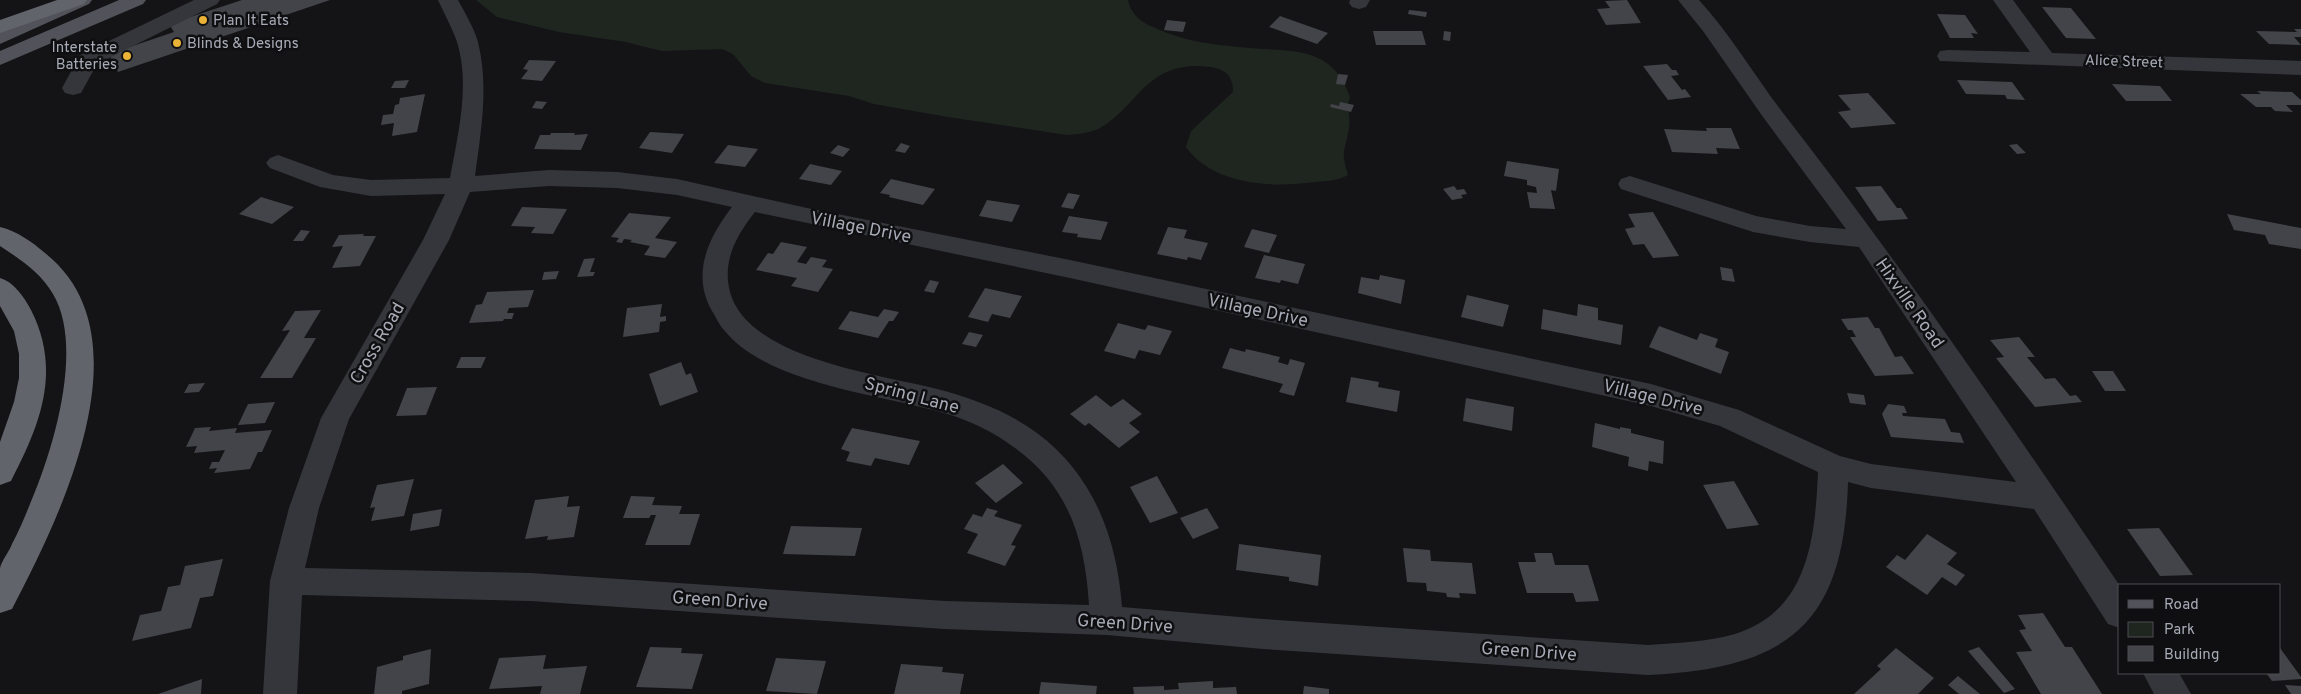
<svg xmlns="http://www.w3.org/2000/svg" width="2301" height="694" viewBox="0 0 2301 694" font-family="Overpass,sans-serif">
	<style>
		.green { fill: #1f2620 }
		.building { fill: #434449 }
		.lines { fill: none; stroke-linecap: round; stroke-linejoin: round }
		.minor { fill: #35363b; fill-rule: evenodd }
		.major { fill: #52535a; fill-rule: evenodd }
		.highway { fill: #62646c; fill-rule: evenodd }
		.poi-dot { fill: #eab338; stroke: #0f0f11; stroke-width: 2 }
		.labels { text-anchor: middle; stroke-width: 5; stroke-linejoin: round; paint-order: stroke }
		.far-poi-label { font-size: 15px; fill: #a7abb6; stroke: #0f0f11; text-anchor: start }
		.far-street-label { font-size: 15px; fill: #a7abb6; stroke: #0f0f11 }
		.street-label { font-size: 18px; fill: #a7abb6; stroke: #0f0f11 }
	</style>
	<rect width="100%" height="100%" fill="#141416"/>
	<path class="green" d="M476,0H1128C1131,15 1141,22 1155,28C1185,42 1216,45 1249,48C1293,52 1332,45 1350,97C1346,108 1351,117 1349,128C1345,153 1340,149 1348,175C1337,181 1326,181 1314,182C1271,188 1213,185 1186,147L1191,131L1233,92C1233,81 1230,73 1219,69C1210,66 1201,66 1192,66C1144,69 1136,107 1100,128C1090,133 1078,134 1067,135L948,117L874,104L849,96L765,83L751,76L733,54L722,49L662,51L626,42L559,32L497,17Z"/>
	<path class="building" d="M242,0H330L118,72L109,54L174,32L169,24Z
		M1627,0L1641,23L1606,25L1597,9L1610,8L1605,1Z
		M2042,7L2071,8L2096,39L2066,38Z
		M1409,10L1427,12L1426,17L1408,14Z
		M1937,14L1965,15L1978,34L1971,33L1974,38H1950Z
		M1280,16L1328,33L1317,44L1269,27Z
		M1167,20L1186,22L1183,32L1164,30Z
		M2294,29H2301V37H2294L2301,45L2269,44L2256,31L2297,32Z
		M1373,31H1422L1426,45H1376Z
		M1444,31L1451,32L1450,41L1443,40Z
		M529,60L556,61L542,81L521,79L528,70L523,69Z
		M1667,64L1672,70H1676L1679,75L1671,76L1682,90L1685,89L1691,97L1668,100L1643,66Z
		M1338,74L1348,75L1345,85L1336,84Z
		M409,80L405,88H391L395,81Z
		M1957,80L2012,82L2025,100L2007,99L2005,95L1966,94Z
		M2112,84L2160,86L2172,101H2126Z
		M2257,91L2292,92L2301,100V105H2286L2293,112L2275,111L2271,107H2256L2240,94H2261Z
		M1868,93L1896,124L1851,128L1838,112L1851,110L1838,95Z
		M425,94L417,132L392,136L394,123L381,125L383,115L393,114L395,105L399,104L400,98Z
		M536,101L547,102L542,109L532,108Z
		M1340,102L1354,105L1351,112L1330,107L1331,104L1339,106Z
		M1706,128H1731L1740,149L1716,148L1718,154L1672,152L1664,129L1707,131Z
		M650,132L684,134L672,153L639,148Z
		M551,133H575L574,135L588,134L581,150L534,149L540,135H550Z
		M901,143L910,146L905,153L895,151Z
		M2017,144L2026,153L2017,154L2009,145Z
		M728,145L758,149L745,167L714,163Z
		M838,145L850,149L843,157L830,153Z
		M1507,161L1559,169L1556,191L1551,190L1555,209L1530,208L1527,192L1537,193L1536,187L1527,185V180L1504,176Z
		M810,164L842,171L831,185L799,179Z
		M891,179L935,189L923,205L889,197L890,195L880,193Z
		M1454,186L1457,190L1464,189L1467,194L1461,195L1463,198L1452,200L1443,189Z
		M1881,186L1897,208H1901L1908,219L1878,221L1855,187Z
		M1068,193L1080,195L1073,209L1061,207Z
		M261,197L294,207L272,224L239,214Z
		M987,200L1020,205L1012,222L979,216Z
		M522,207L567,209L553,234L531,233L535,227L511,226Z
		M1653,212L1679,256L1653,258L1644,244L1633,245L1625,229L1635,227L1628,214Z
		M629,213L671,217L655,238L677,242L665,258L644,255L650,246L630,242L632,240L624,239L622,243L616,242L619,238L611,237Z
		M2227,214L2301,228V249L2269,244L2265,235L2234,230Z
		M1069,216L1108,222L1101,240L1077,237L1078,234L1062,232Z
		M1168,227L1187,230L1184,238L1208,243L1201,260L1188,257L1187,260L1157,254Z
		M1252,229L1277,235L1269,253L1244,247Z
		M301,230L310,231L303,241H293Z
		M364,234L363,236H376L360,266L332,268L343,246L332,247L339,235Z
		M781,242L807,247L797,262L806,264L811,257L827,260L822,267L833,269L818,292L791,286L797,278L756,270L768,253L773,254Z
		M1264,255L1305,264L1298,284L1281,280L1280,283L1255,278Z
		M595,258L590,272H595L593,276L577,277L584,259Z
		M1720,267L1732,269L1735,282L1722,280Z
		M559,271L556,279L542,280L544,272Z
		M1380,275L1405,280L1401,304L1358,293L1361,277L1379,280Z
		M930,280L939,282L934,293L924,291Z
		M985,288L1022,296L1010,318L992,314L988,322L968,317Z
		M534,290L528,307L509,308L507,313H514L512,319H504L503,321L469,323L476,305L482,304L487,292Z
		M1467,295L1509,305L1503,327L1461,317Z
		M662,304L660,317L666,316V321L660,322L659,332L623,337L627,308Z
		M1578,304L1598,308V320L1623,325L1621,345L1541,329L1543,309L1577,316Z
		M884,309L899,312L893,321H889L878,338L838,329L850,311L878,317Z
		M321,310L304,338H316L292,378H260L290,330L282,331L295,311Z
		M1868,317L1875,328H1879L1895,357L1902,356L1914,374L1875,376L1850,337H1856L1852,330H1848L1841,319Z
		M1118,323L1145,330L1148,325L1172,331L1160,355L1139,350L1135,359L1104,351Z
		M1659,326L1697,340L1700,333L1718,339L1715,347L1729,352L1721,374L1649,347Z
		M969,332L983,335L976,347L962,344Z
		M2019,337L2035,357H2027L2045,379L2055,378L2070,396L2076,395L2082,402L2035,407L1996,358L2004,357L1990,340Z
		M1230,348L1245,352L1246,349L1280,357L1278,362L1288,365L1290,359L1305,363L1294,396L1279,392L1283,384L1222,368Z
		M461,357H486L481,368H456Z
		M681,362L686,375L691,373L698,392L660,406L649,374Z
		M2092,371H2113L2126,391H2105Z
		M1351,377L1379,382L1378,387L1400,391L1397,412L1346,402Z
		M205,383L199,392L184,393L189,384Z
		M437,387L426,415L396,416L407,388Z
		M1847,393L1864,395L1866,405L1850,403Z
		M1096,395L1111,407L1123,399L1142,414L1129,423L1140,432L1119,448L1089,423L1085,426L1070,414Z
		M1466,398L1514,407L1512,431L1463,421Z
		M275,402L265,423L238,425L248,404Z
		M1888,404L1904,406L1907,413H1902L1903,416L1945,419L1951,432L1960,433L1964,443L1891,437L1882,414Z
		M1595,423L1620,429V427L1631,429V433L1664,441L1663,464L1649,461L1648,471L1628,466L1629,457L1592,447Z
		M211,427L209,431L237,428L235,433L272,430L262,452H258L250,469L214,473L217,468L209,469L212,462H219L225,450L194,453L197,446L186,447L195,428Z
		M852,428L920,441L909,465L875,458L871,466L846,461L850,452L841,449Z
		M1003,464L1023,483L996,503L975,483Z
		M1157,476L1178,513L1150,523L1130,487Z
		M414,479L404,516L371,521L375,507L370,508L377,485Z
		M1734,481L1759,525L1727,529L1703,485Z
		M569,496L567,507L580,506L574,537L547,540L548,536L525,539L535,500Z
		M631,496L655,497L652,505L682,506L679,514H700L690,545H645L656,515H651L649,518H623Z
		M987,508L998,511L994,516L1022,525L1011,545L1016,546L1005,566L967,553L978,534L964,529L973,514L982,517Z
		M1207,508L1219,528L1193,539L1180,518Z
		M442,509L439,526L410,531L413,514Z
		M791,526L862,528L855,556L783,554Z
		M2159,528L2193,575L2160,576L2127,529Z
		M1927,534L1957,553L1947,564L1965,575L1956,586L1942,577L1927,595L1886,567L1897,555L1905,560Z
		M1239,544L1321,555L1318,586L1289,581V577L1236,570Z
		M1403,548L1430,550L1431,561L1472,563L1476,594L1459,593L1460,598L1447,597L1446,593L1427,591L1426,583L1407,582Z
		M1534,553H1552L1555,565H1588L1599,601L1576,602L1573,593H1527L1518,562H1536Z
		M223,559L213,596L200,598L191,628L132,641L140,615L161,611L168,587L180,585L185,566Z
		M2043,613L2065,647H2072L2102,694H2041L2016,652L2032,651L2019,630L2026,629L2018,615Z
		M650,647L682,648L681,653L703,654L692,689L636,687Z
		M1979,647L2015,689L2004,693L1968,651Z
		M1896,648L1934,678L1918,694H1854L1881,669L1877,666Z
		M2280,648L2301,677V679L2272,681L2266,673H2280Z
		M431,649L429,684L402,691V694H374L377,667L403,660V656Z
		M546,655L543,669L587,666L580,694H540L542,686L489,689L499,658Z
		M776,658L826,661L817,694L766,691Z
		M901,664L943,667L942,672L964,674L960,694H894Z
		M1958,676L1980,694H1959L1948,685Z
		M202,679L201,694H158Z
		M1213,681V688L1236,687L1237,694H1134L1133,687L1164,686V690L1179,689L1178,683Z
		M1041,682L1097,686L1096,694H1039Z
		M2285,685L2301,686V694H2291Z
		M1304,686L1329,689V694H1303Z"/>
	<g class="lines">
		<path class="minor" d="M194,0H220L217,4L97,64L81,93L73,95L65,93L62,88L80,55Z
			M438,0H458C465,13 474,28 478,42C489,87 481,131 475,176L549,170L617,172L677,179L807,208L1070,260L1651,384L1739,410L1840,456L1871,464L2016,482L1859,247L1810,242L1753,232L1621,189L1618,184L1621,179L1630,176L1756,216L1810,226L1846,229L1763,117L1703,31L1678,0H1699C1730,34 1753,73 1780,109C1900,263 2010,424 2120,586V628L2108,624L2034,509L1871,488L1848,482C1844,626 1787,668 1648,675L1263,649L1107,635L945,629L530,601L302,595L297,694H263L270,581L289,508L321,418L423,240L445,194L371,196L320,187L270,168L266,163L270,158L278,155L333,175L371,180L450,178C458,134 471,83 456,39C451,26 444,13 438,0ZM549,186L617,188L677,195L732,207C708,238 691,274 712,311C716,317 719,325 724,330C767,384 880,394 944,413C969,420 994,432 1015,448C1069,487 1085,540 1089,605L945,601L530,573L305,568L319,508L349,419L449,240L470,192ZM755,212L1070,278L1651,406L1720,426L1818,472C1815,537 1809,611 1735,634C1707,642 1677,643 1648,645L1263,619L1122,607C1117,539 1094,475 1037,433C1010,413 977,400 945,391C887,375 749,361 730,292C722,261 736,236 755,212Z
			M1350,0H1370L1366,7L1359,9L1352,7L1349,3Z
			M1993,0H2013L2052,53L2301,61V75L1940,61L1937,56L1940,51L1948,50L2030,52Z
			M2143,673H2179L2191,694H2154Z"/>
		<path class="major" d="M65,0H92L89,4L0,44V30Z
			M119,0H146L143,4L0,65V51Z"/>
		<path class="highway" d="M57,0H87L84,4L0,33V20Z
			M0,227C17,231 32,242 45,253C150,336 60,517 12,609L0,613C0,601 0,579 0,568C2,560 9,552 12,544C20,529 26,514 32,499C54,447 84,346 53,294C41,273 20,259 0,246Z
			M0,278C14,282 24,297 31,310C62,371 40,425 11,481L0,485V442L14,402L19,378V354L14,331L0,306Z"/>
	</g>
	<g class="poi-dot">
		<circle cx="203" cy="20" r="5"/>
		<circle cx="177" cy="43" r="5"/>
		<circle cx="127" cy="56" r="5"/>
	</g>
	<g class="labels">
		<g class="far-poi-label">
			<text x="213" y="25">Plan It Eats</text>
			<text x="187" y="48">Blinds &amp; Designs</text>
			<text x="117" y="52" text-anchor="end">Interstate<tspan x="117" dy="17">Batteries</tspan></text>
		</g>
		<g class="far-street-label">
			<text transform="translate(2124 61) rotate(2)" y="5">Alice Street</text>
		</g>
		<g class="street-label">
			<text transform="translate(861 227) rotate(11)" y="6">Village Drive</text>
			<text transform="translate(1910 303) rotate(55)" y="6">Hixville Road</text>
			<text transform="translate(1258 310) rotate(12)" y="6">Village Drive</text>
			<text transform="translate(377 343) rotate(-60)" y="6">Cross Road</text>
			<text transform="translate(912 395) rotate(15)" y="6">Spring Lane</text>
			<text transform="translate(1653 397) rotate(14)" y="6">Village Drive</text>
			<text transform="translate(720 600) rotate(4)" y="6">Green Drive</text>
			<text transform="translate(1125 623) rotate(4)" y="6">Green Drive</text>
			<text transform="translate(1529 651) rotate(4)" y="6">Green Drive</text>
		</g>
	</g>
	<rect x="2118" y="584" width="162" height="90" fill="#0f0f11" stroke="#4c4d53"/>
	<rect x="2128" y="600" width="25" height="8" fill="#52535a" stroke="#4c4d53"/>
	<text x="2164" y="609" font-size="15" fill="#a7abb6">Road</text>
	<rect x="2128" y="622" width="25" height="15" fill="#1f2620" stroke="#4c4d53"/>
	<text x="2164" y="634" font-size="15" fill="#a7abb6">Park</text>
	<rect x="2128" y="646" width="25" height="15" fill="#434449" stroke="#4c4d53"/>
	<text x="2164" y="659" font-size="15" fill="#a7abb6">Building</text>
</svg>
